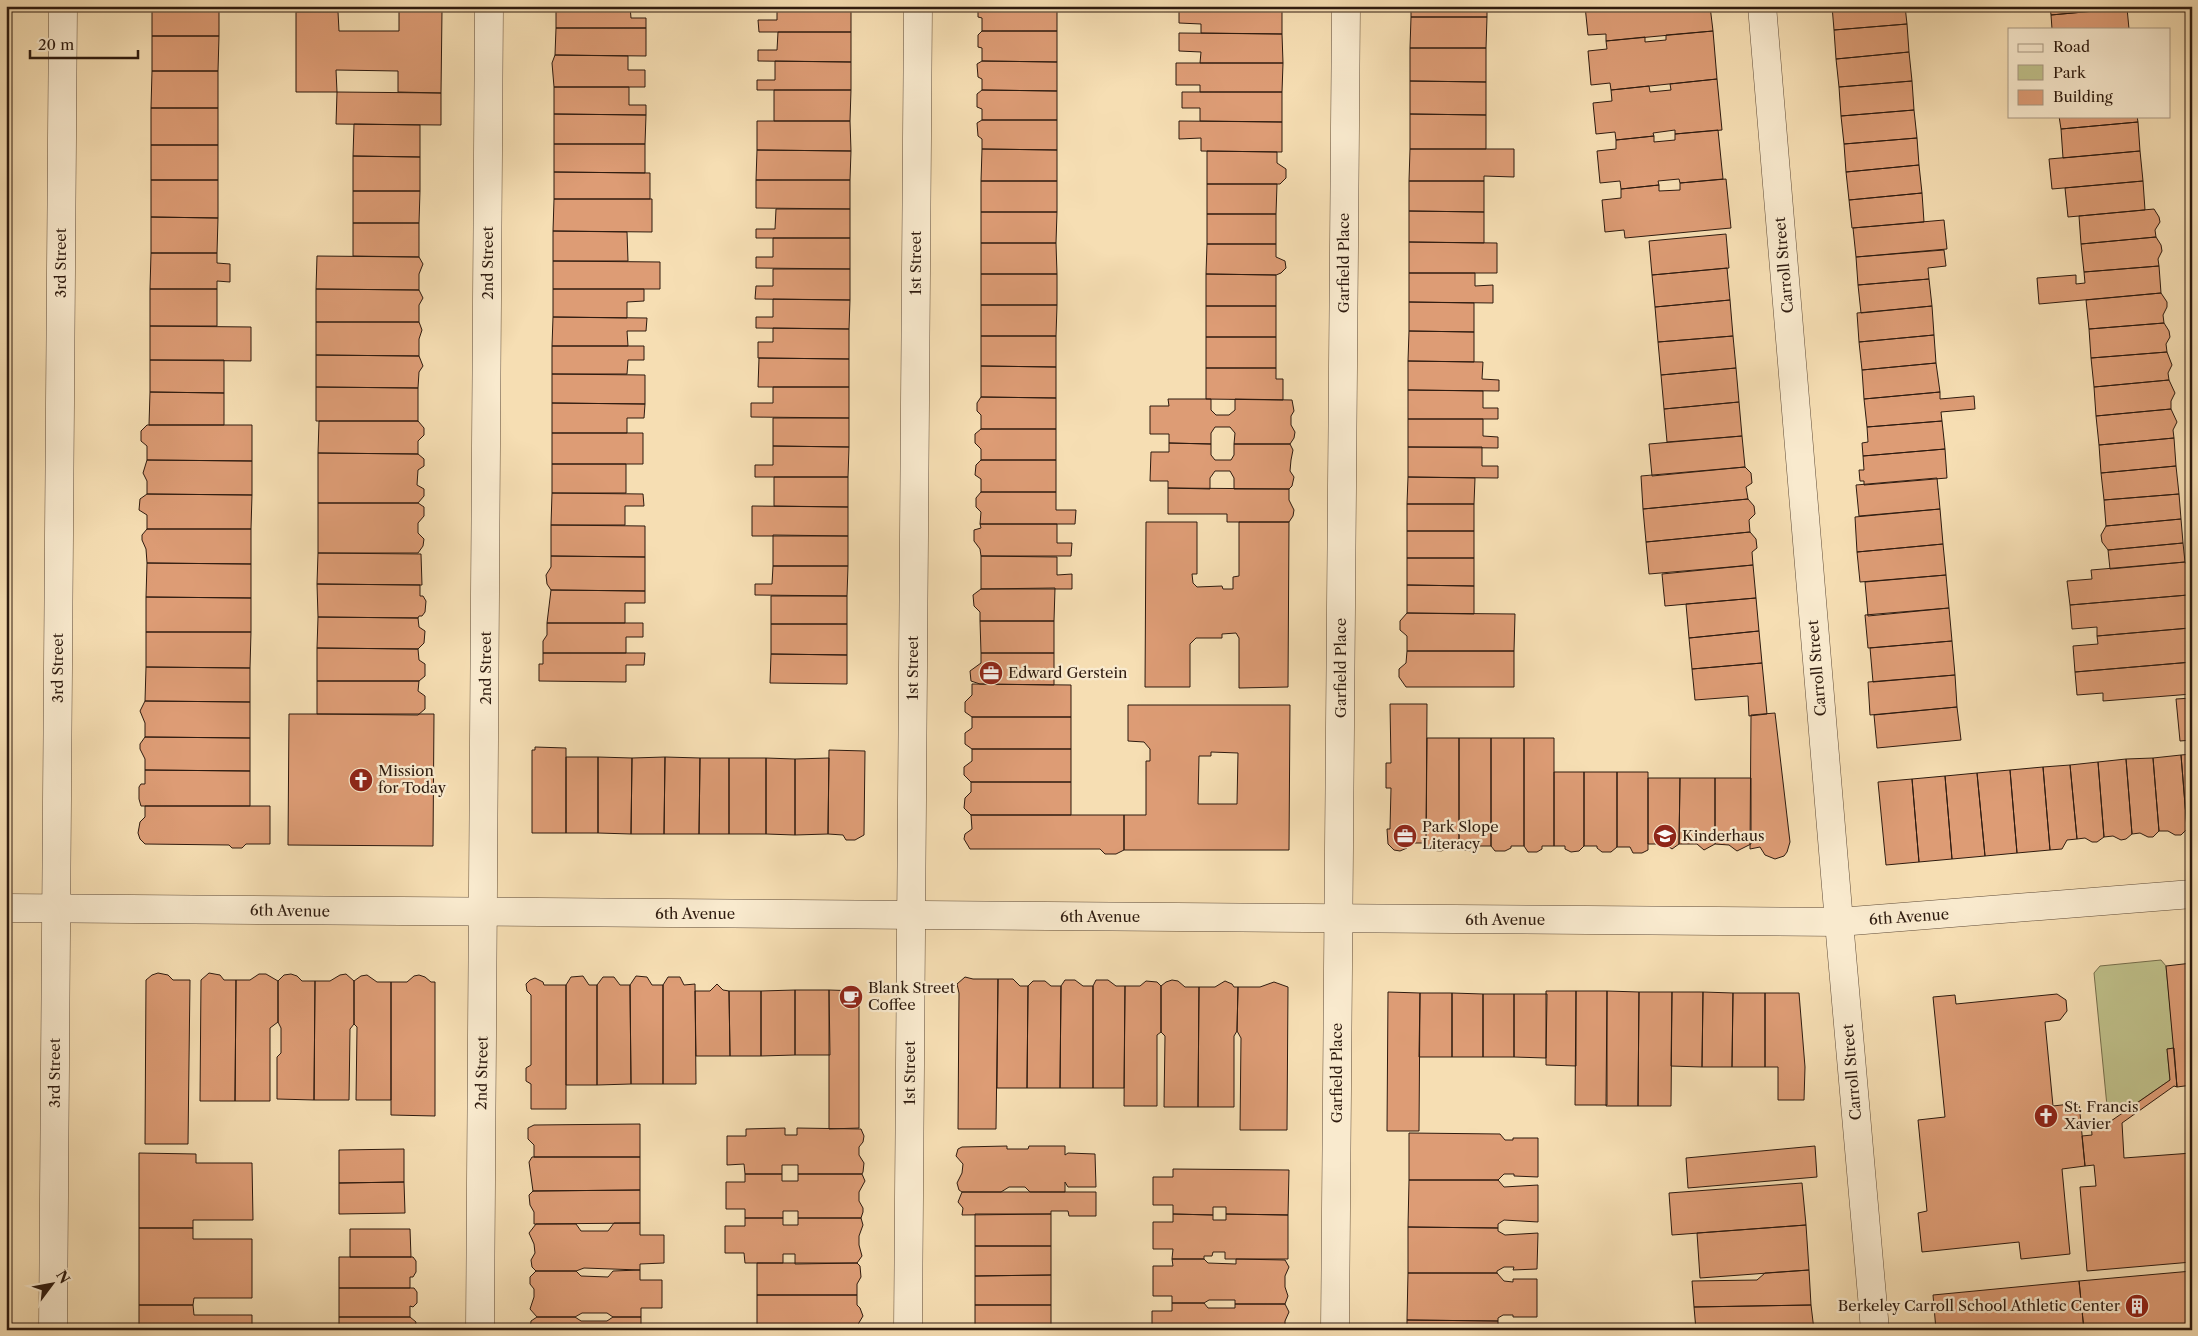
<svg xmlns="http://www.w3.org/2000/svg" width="2198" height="1336" viewBox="0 0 2198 1336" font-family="'Libre Caslon Text',serif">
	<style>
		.green { fill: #bfc08a; stroke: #766e4c }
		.building { fill: #dd9c75; stroke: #2e1b0f; fill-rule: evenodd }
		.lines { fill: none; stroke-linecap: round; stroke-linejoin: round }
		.minor-casing { stroke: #604c38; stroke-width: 29 }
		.tertiary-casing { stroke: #604c38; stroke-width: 29 }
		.minor { stroke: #f9eace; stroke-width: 28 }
		.tertiary { stroke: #f9eace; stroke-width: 28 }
		.labels { text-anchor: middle; stroke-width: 4.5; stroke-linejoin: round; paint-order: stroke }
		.street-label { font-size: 15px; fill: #2e1b0f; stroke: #f9eace }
		.poi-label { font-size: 15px; fill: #2e1b0f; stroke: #f9eace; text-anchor: start }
	</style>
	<rect width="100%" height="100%" fill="#f6deb3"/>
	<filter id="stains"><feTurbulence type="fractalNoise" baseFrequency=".004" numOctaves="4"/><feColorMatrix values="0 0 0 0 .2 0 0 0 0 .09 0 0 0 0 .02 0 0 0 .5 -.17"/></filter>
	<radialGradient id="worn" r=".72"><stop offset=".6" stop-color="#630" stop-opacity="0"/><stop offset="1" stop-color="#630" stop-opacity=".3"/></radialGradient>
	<path class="green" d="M2161,960L2166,966L2174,1048L2167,1049L2170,1080L2128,1109L2112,1110L2107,1106L2094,973L2100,966Z"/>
	<path class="building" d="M152,6H219V36H152Z
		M405,6H442V11H405Z
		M556,6H630L631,18H646V28H556Z
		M777,6H851V32H759L758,20H777Z
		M978,6H1057V31H982V18L978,17Z
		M1179,6H1282V34L1201,33V24L1179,23Z
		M1487,6V17H1411V6Z
		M1585,6H1710L1713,31L1606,41V34L1588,35Z
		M1832,6H1905L1907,24L1834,30Z
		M2050,6H2127V8L2051,15Z
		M2127,8L2129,29H2052L2051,15Z
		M399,11H442L441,93L398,92V71L336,70L337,92H296V12H338L339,31H399Z
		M1411,17H1487L1486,48H1410Z
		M1907,24L1909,52L1836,59L1834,30Z
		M556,28H646V56L555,55Z
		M982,31H1057V62L982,61V48L978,47V35Z
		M1713,31L1717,79L1611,90L1610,83L1591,85L1588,51L1607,49L1606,41L1645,37V42L1666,40V35Z
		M778,32H851V62L758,61V50H777Z
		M1179,33L1282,34L1283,63H1200L1201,52L1179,51Z
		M152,36H219L218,71H152Z
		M1410,48H1486V82L1410,81Z
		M1909,52L1912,81L1839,87L1836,59Z
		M555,55L628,56V70H645V87H554L552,63Z
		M775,61L851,62V90H757V80H775Z
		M982,61L1057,62V91L982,90V79L978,77L977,64Z
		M1176,63H1283L1282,92H1200V85H1176Z
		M152,71H218V108H151Z
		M1717,79L1722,130L1675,134V130L1653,133L1654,136L1616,140L1615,132L1596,134L1593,103L1612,101L1611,90L1649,86L1650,92L1671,90L1670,84Z
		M1410,81L1486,82V115L1410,114Z
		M1912,81L1914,110L1841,116L1839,87Z
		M554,87H629V105H646V115L554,114Z
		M774,90H851L850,121H774Z
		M982,90L1057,91V120H982V109L977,107V94Z
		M337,92L441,93V125L336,124Z
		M1182,92H1282V122L1200,121V108H1182Z
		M151,108H218V145H151Z
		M1914,110L1917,138L1844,144L1841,116Z
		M554,114L646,115L645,144H554Z
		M1410,114L1486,115V149H1410Z
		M2059,116H2137L2138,122L2061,129Z
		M982,120H1057V150L982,149V139L978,136L977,123Z
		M757,121H850L851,151L757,150Z
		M1179,121L1282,122V152L1201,151V138L1179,139Z
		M2138,122L2140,151L2063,158L2061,129Z
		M354,124L420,125V157L353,156Z
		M1718,130L1723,179L1680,183L1679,179L1658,181L1659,185L1621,189L1620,181L1600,183L1597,151L1616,149V140L1654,136V142L1675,140V134Z
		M1917,138L1919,165L1846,172L1844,144Z
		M554,144H645V173L554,172Z
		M151,145H218V180H151Z
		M982,149L1057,150V181H981Z
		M1410,149H1514V177L1484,176V181H1409Z
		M757,150L851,151L850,180H756Z
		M1207,151L1277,152V163L1286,169V178L1280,184H1207Z
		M2140,151L2143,181L2052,189L2049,159Z
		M353,156L420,157V191H353Z
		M1919,165L1922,193L1849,200L1846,172Z
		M554,172L650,173V199H554Z
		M1726,179L1731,228L1625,238L1624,230L1605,232L1602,200L1621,198V189L1659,185V191L1680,190V183Z
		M151,180H218V218L151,217Z
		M756,180H850V209L756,208Z
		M981,181H1057V212H981Z
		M1409,181H1484V212L1409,211Z
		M2143,181L2145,210L2068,217L2065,188Z
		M1207,184H1277L1276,214H1207Z
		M353,191H420L419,223H353Z
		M1922,193L1924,222L1852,228L1849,200Z
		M554,199H652V232L553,231Z
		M776,209H850V238H756V229H775Z
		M2154,209L2159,217L2160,222L2155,230L2156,237L2081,244L2079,216Z
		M1409,211L1484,212V243L1409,242Z
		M981,212H1057L1056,243H981Z
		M1207,214H1276V244H1207Z
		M151,217L218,218L217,253H151Z
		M1944,220L1947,249L1856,257L1853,228Z
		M353,223H419V257L353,256Z
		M553,231L627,232L628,261H553Z
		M1726,234L1729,268L1652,275L1649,241Z
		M2156,237L2161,245L2162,251L2158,259L2159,266L2084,272L2081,244Z
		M773,238H850V269L756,268V257H773Z
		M1409,242L1497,243V273H1409Z
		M981,243H1056L1057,274H981Z
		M1207,244H1276V257L1285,261L1286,268L1281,273L1276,275L1206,274Z
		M1944,250L1946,266L1928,268L1929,279L1858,285L1856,257Z
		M151,253H217V263L230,264V282L217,281V289H150Z
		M317,256L419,257L423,264L419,274V290L316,289Z
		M553,261L660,262V289H553Z
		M2159,266L2161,293L2039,304L2037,278L2076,275V284L2085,283L2084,272Z
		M1727,268L1730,300L1655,307L1652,275Z
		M773,269H850V300L755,299L756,286H773Z
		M1409,273H1475V286L1493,285V303L1409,302Z
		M981,274H1057V305H981Z
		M1206,274L1276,275V306H1206Z
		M1929,279L1932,306L1861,313L1858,285Z
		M150,289H217V326H150Z
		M316,289L419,290L423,298L419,305V322H316Z
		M553,289H644V301L627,302V318L553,317Z
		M2161,293L2167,302V307L2163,315L2164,323L2089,329L2086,300Z
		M773,299L850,300L849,329L756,328V317H773Z
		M1730,300L1733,336L1658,342L1655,307Z
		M1409,302L1474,303V332L1409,331Z
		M981,305H1057L1056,336H981Z
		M1206,306H1276V337H1206Z
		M1932,306L1934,335L1859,342L1857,313Z
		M553,317L647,318L646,331H627L628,346H552Z
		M316,322H419L422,330L419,339V356L316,355Z
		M2164,323L2169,331L2170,337L2166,344L2167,352L2091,358L2089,329Z
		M150,326L251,327V361L150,360Z
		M773,328L849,329V359L758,358V342H773Z
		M1409,331L1474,332V362L1408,361Z
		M1934,335L1936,363L1862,370L1859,342Z
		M981,336H1056V367L981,366Z
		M1733,336L1736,368L1661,375L1658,342Z
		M1206,337H1276V368H1206Z
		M552,346H644V360H628L627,374H552Z
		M2167,352L2172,365L2168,373L2169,380L2094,387L2091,358Z
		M316,355L419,356L423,366L419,372L418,388L316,387Z
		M759,358L849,359V387H758Z
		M150,360H224V393L150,392Z
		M1408,361L1483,362L1482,379L1499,380V391L1408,390Z
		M1936,363L1940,392L1864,399L1862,370Z
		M981,366L1056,367V398L981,397Z
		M1206,368H1276V379H1283V400L1206,399Z
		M1736,368L1739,402L1664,409L1661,375Z
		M552,374L645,375V404L552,403Z
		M2169,380L2175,393L2171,401V409L2096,416L2094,387Z
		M316,387L418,388V421H316Z
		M773,387H849V418L751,417V403H773Z
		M1408,390L1483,391V408H1498V419H1408Z
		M150,392L224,393V425H149Z
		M1940,392V399L1974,396L1975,409L1941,412L1942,421L1867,427L1864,399Z
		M981,397L1056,398V429H981V415L977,411V403Z
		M1168,399H1211V410L1216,415H1229L1235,410V399L1292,400L1294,411L1291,416V425L1295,432L1294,438L1290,444H1234L1235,433L1230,427H1215L1211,433V444L1169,443V434H1150V406H1169Z
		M1739,402L1742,436L1667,442L1664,409Z
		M552,403L645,404L644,418H627V433H552Z
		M2171,409L2177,422L2173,430L2174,438L2099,445L2096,416Z
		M773,418H849V447L773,446Z
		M1408,419H1483V436L1498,437V448L1408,447Z
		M319,421H418L424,428V435L418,441V454L318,453Z
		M1942,421L1945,449L1863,456L1862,443L1868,442L1867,427Z
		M147,425H252V461L147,460V446L141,441V431Z
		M981,429H1056V460H981V449L975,443V434Z
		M552,433H643V464H552Z
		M1742,436L1745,467L1652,476L1649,444Z
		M2174,438L2176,466L2101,473L2099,445Z
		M1169,443L1211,444V455L1215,460H1231L1234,455V444H1290L1293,450L1291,460L1290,471L1294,477L1292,486L1289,489H1234V478L1230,471H1215L1210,478V489L1168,488V481H1150L1151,452H1169Z
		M773,446L849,447L848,477H755V465H773Z
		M1408,447H1482V466H1498V478L1408,477Z
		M1945,449L1947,478L1864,485V481H1860L1859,470H1864L1863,456Z
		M318,453L418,454L424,459V466L418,470L417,485L424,489V496L418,503H318Z
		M147,460L252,461V495L147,494V481L143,473Z
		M981,460H1056V492H981V479L975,475L976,465Z
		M552,464H626V493H552Z
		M2176,466L2179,494L2104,500L2101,473Z
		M1745,467L1751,473L1752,483L1746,487L1748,499L1643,509L1641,476Z
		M774,477H848V507L774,506Z
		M1408,477L1475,478L1474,504H1407Z
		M1937,478L1940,509L1859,516L1856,485Z
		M1168,488L1289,489V500L1294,510L1293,516L1289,522H1227V514H1168Z
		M981,492H1056V510H1076L1075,524H980L981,512L976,507V498Z
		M552,493L643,494L644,506H625V525H551Z
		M147,494L252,495L251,529H147V515L139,510L140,499Z
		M2179,494L2181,519L2106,526L2104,500Z
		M1748,499L1754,506L1755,514L1749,520L1750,532L1646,542L1643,509Z
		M318,503H418L424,507V516L418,523V533L424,539L423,546L418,553H318Z
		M1407,504H1474V531H1407Z
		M752,506L848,507V536H752Z
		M1940,509L1943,544L1857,552L1855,517Z
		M2181,519L2183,543L2108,550L2102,542L2101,535L2106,526Z
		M1146,522H1197V574H1192L1193,583L1197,587L1222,586L1223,589H1233V577L1239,576V522H1289L1288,687L1239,688V638L1236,633L1222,634V638H1196L1190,644V687H1145Z
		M980,524H1057V543H1072L1071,556H981L980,549L974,541V530L981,528Z
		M551,525L645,526V557L551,556Z
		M147,529H251V564L147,563L146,549L142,540V535Z
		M1407,531H1474V558H1407Z
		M1750,532L1756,539L1757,548L1752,552L1753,565L1649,574L1646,542Z
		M773,535L848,536V566H773Z
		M2183,543L2185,562L2110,569L2108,550Z
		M1943,544L1946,575L1860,582L1857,552Z
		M318,553L421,554L422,585L317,584Z
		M551,556L645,557V591L551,590L547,584L546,575L551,567Z
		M981,556L1057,557V575L1072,574V589H981Z
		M1407,558H1474V586L1407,585Z
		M2185,562L2191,571L2187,583L2188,595L2070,605L2067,581L2092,579L2091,570Z
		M147,563L251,564V598L146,597Z
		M1753,565L1756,598L1665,606L1662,574Z
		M773,566H848L847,596L755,595V584H772Z
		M1946,575L1949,608L1868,616L1865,582Z
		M317,584L420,585V596H423L426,601L425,612L422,616H419L418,618L318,617Z
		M1407,585L1474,586V614L1407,613Z
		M1055,588L1054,621H980V612L974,606L973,595L981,589Z
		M551,590L645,591V603H625V623H547Z
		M2188,595V606L2192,611L2190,628L2097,636V627L2072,629L2070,605Z
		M771,596H847V624H771Z
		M146,597L251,598V632H146Z
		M1756,598L1759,631L1689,638L1686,604Z
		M1949,608L1952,641L1868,648L1865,615Z
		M1407,613L1515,614L1514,651H1407V636L1400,630V621Z
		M318,617L418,618L419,627L425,631L424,643L418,649L317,648Z
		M980,621H1054V653H981Z
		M547,623H643V637H626V653H543V641L547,635Z
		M771,624H847V655L771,654Z
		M2190,628L2192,662L2075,672L2073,646L2098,644L2097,636Z
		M1759,631L1762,663L1692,669L1689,638Z
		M146,632H251L250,668L146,667Z
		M1952,641L1955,675L1873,682L1870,648Z
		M317,648L418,649L419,660L425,664V676L419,681H317Z
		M1407,651H1514V687H1406L1399,677V669L1406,663Z
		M543,653H645L644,665H626V682L539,681V664H543Z
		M981,653H1054V685L980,684L971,681L970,671L981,663Z
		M771,654L847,655V684L770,683Z
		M2192,662V694L2103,701V693L2077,695L2075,672Z
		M1762,663L1767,714L1749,716L1748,696L1695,700L1692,669Z
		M146,667L250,668V702L145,701Z
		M1955,675L1957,707L1870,715L1868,682Z
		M317,681H419L418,691L425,696V709L418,715L317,714Z
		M972,684L1071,685V717H972L965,712V702L972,695Z
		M2192,698V740L2180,741L2176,699Z
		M145,701L250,702V738L145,737V723L140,711Z
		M1390,704H1427L1426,843H1410L1407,848L1400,851L1394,850L1388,844L1387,829H1390L1391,788H1386V763H1391Z
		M1128,705H1290L1289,850H1124V815H1146V761H1150V749L1144,742L1128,741ZM1211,752L1238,753L1237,804H1198L1199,756H1211Z
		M1957,707L1961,740L1877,748L1874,715Z
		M1775,713L1790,842L1787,852L1784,856L1775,859L1765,855L1760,847L1750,849L1751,715Z
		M289,714H434L433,846L288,845Z
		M972,717H1071V749H972L965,744V733L972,728Z
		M145,737L250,738V771L145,770V759L140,749V744Z
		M1427,738H1459V846H1446V849L1441,851L1430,850L1426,847Z
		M1459,738H1491V846H1478V849L1474,851L1462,850L1459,846Z
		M1491,738H1524V846H1511V848L1505,851H1495L1491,846Z
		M1524,738H1554V846H1542V849L1537,852H1528L1524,846Z
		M535,747L566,748V833H532V750H535Z
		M972,749H1071V782H971L964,775V767L972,761Z
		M829,750L865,751L864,835L855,840H846L843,835L828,834Z
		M2192,754V829H2187L2181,755Z
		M2181,755L2187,829L2181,835H2175L2168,831H2159L2153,758Z
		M566,757H598V833H566Z
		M598,757L632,758L631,834L598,833Z
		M665,757L664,834H631L632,758Z
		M665,757L700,758L699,834H664Z
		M700,758H729V834H699Z
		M729,758H766V834H729Z
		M766,758L795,759V835L766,834Z
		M829,758L828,834L795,835V759Z
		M2153,758L2159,831L2153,837H2148L2140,833L2132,834L2126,759Z
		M2126,759L2132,834L2126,839L2121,840L2113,836L2104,837L2098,762Z
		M2098,762L2104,837L2097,842H2092L2085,838L2077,839L2070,765Z
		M2070,765L2077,839L2067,840L2062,849L2050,850L2043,767Z
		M2043,767L2050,850L2017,853L2010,770Z
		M145,770L250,771V806H141L139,799V787L141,784H145Z
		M2010,770L2017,853L1985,856L1977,773Z
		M1554,772H1584V846L1579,851L1571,852L1565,849V846H1554Z
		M1584,772H1617V847L1611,852H1602L1597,848V846H1584Z
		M1617,772H1648V850L1642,853H1633L1630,847H1617Z
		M1977,773L1985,856L1952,859L1945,776Z
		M1945,776L1952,859L1919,862L1912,779Z
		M1648,778H1680L1679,844L1672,849L1665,844H1648Z
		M1680,778H1715V844L1704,850L1697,844H1679Z
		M1715,778H1751V844L1737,851L1729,845L1715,844Z
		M1912,779L1919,862L1886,865L1878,782Z
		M971,782H1071V815H971L964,808L965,798L971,792Z
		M145,806H270V844H246L242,848H232L229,845L145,844L140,839L138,833L140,822L145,817Z
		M971,815H1124V850L1116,854H1105L1100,849H970L964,839L965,834L972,829Z
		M2192,963V1085L2177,1087L2166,966Z
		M158,973L168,975L173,980H190L188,1144H145L146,980L152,975Z
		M209,973L220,975L224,980H236L235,1101H200L201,980Z
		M259,974H266L278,981V1022L270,1028V1101H235L236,980H250Z
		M291,974L297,976L302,981H315L314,1100L277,1099V1057L281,1053V1028L278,1022V981L284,975Z
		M346,974L354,981V1024L350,1029L349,1100H314L315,981H330L340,975Z
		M367,975L377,982H391V1100H356L357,1027L354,1024V981L361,976Z
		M419,975L425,977L431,982H435V1116L391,1115V982H407L414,976Z
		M583,976L589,985H597V1085H566V985L571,977Z
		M636,976L647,977L652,985H663V1084H631L630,985Z
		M603,977H614L620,985H630L631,1084L597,1085V985Z
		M668,977H680L684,985L695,984L696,1084H663V985Z
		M965,977L973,979H998L996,1129H958L959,993L957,984Z
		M535,978L543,982L544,985H566V1109H531V1084L526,1081V1068L531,1065V995L527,991L526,984L530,980Z
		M998,979H1013L1020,986H1028L1027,1088H997Z
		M1065,980H1075L1083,986H1093V1088H1060L1061,986Z
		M1096,980H1108L1116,986H1125L1124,1088H1093V986Z
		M1172,980L1178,981L1185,987H1199L1198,1107H1164L1165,1036L1161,1032V986L1166,982Z
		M1033,981H1045L1051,986H1061L1060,1088H1027L1028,986Z
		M1146,981L1157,982L1161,986V1032L1157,1035V1106H1124L1125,986H1140Z
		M1225,981L1232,984L1234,987H1238L1237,1031L1234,1036V1107H1198L1199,987H1215Z
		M1274,982L1288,987L1287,1130H1240L1241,1038L1237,1031L1238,987H1260Z
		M717,984L723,990L729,991L730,1056H696L695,991H710Z
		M795,990H829L830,1055H795Z
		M795,990V1055L761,1056V991Z
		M829,990L859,991V1128L829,1129Z
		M729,991H761V1056H730Z
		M1546,991H1576V1066L1546,1065Z
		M1576,991H1607V1105H1575Z
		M1607,991L1639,992L1638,1106H1606Z
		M1388,992L1420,993L1419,1131H1387Z
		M1639,992H1672L1671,1106H1638Z
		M1672,992H1703L1702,1067L1671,1066Z
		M1703,992L1733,993L1732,1067H1702Z
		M1420,993H1452V1057H1419Z
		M1452,993L1483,994V1057H1452Z
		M1733,993H1765V1067H1732Z
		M1765,993H1799L1805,1067L1804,1100H1778V1067H1765Z
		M1483,994H1514V1057H1483Z
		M1514,994H1547L1546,1058L1514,1057Z
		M2057,994L2066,1000L2067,1011L2060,1020L2045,1022L2053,1106L2079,1103L2085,1166L2062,1169L2070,1254L2021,1259L2019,1242L1922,1252L1918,1213L1927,1211L1918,1120L1945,1117L1933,997L1955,995L1956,1004Z
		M2174,1048L2177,1087L2174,1086L2122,1123L2124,1158L2192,1153V1262L2087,1271L2080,1187L2096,1186L2094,1165L2085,1166L2082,1136L2092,1135L2091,1123L2111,1121L2170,1080L2167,1049Z
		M640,1124V1157H534V1145L528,1139V1128L534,1125Z
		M785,1128V1135H797V1128L861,1129L864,1136L863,1142L859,1147V1155L864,1163L863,1172L862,1174H798V1165H782V1174H745L744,1164L727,1165V1136H746V1129Z
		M1409,1133L1500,1134L1505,1140H1513V1138H1538V1177L1514,1176V1174H1504L1498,1180H1409Z
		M1007,1146V1149H1028L1029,1146H1065V1155L1068,1153L1095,1154L1096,1187H1068L1065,1182V1192H1030L1025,1187H1009L1001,1192H962L959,1190L957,1183L962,1173L963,1164L956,1156L958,1149L962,1147Z
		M1815,1146L1817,1177L1688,1188L1686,1158Z
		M404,1149V1182L339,1183V1150Z
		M139,1153L196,1154V1163H252L253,1220H193V1228H139Z
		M532,1157H640V1190L533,1191L529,1162Z
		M1173,1169L1289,1170L1288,1215L1226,1214V1207H1213V1215L1173,1214V1205H1153V1177H1173Z
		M745,1174H782V1181H798V1174H862L865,1181L859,1192V1201L863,1208V1212L861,1218H798V1211H783V1218H745V1209H726V1182H745Z
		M1409,1180H1498L1504,1187L1538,1185V1222L1504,1220L1498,1224V1228L1408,1227Z
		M404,1182L405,1213L339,1214V1183Z
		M1802,1183L1806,1225L1672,1235L1669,1193Z
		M640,1190V1223L534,1224V1212L530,1205L529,1195L533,1191Z
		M962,1192H1096V1216H1069L1068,1211H1051V1214L962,1215L963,1208L958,1202Z
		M975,1214H1051V1246H975Z
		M1173,1214L1213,1215V1220H1226V1214L1288,1215V1259H1225V1252H1213L1212,1256H1204V1259H1172L1173,1249H1153V1222H1173Z
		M745,1218H783V1225H798V1218H861L863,1225L859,1236V1245L862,1256L857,1263L795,1264V1254H783V1263H745L744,1253H725V1226H745Z
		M614,1223H640V1235H664V1263L640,1264V1270L584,1268L576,1271H536L532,1267L531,1260L535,1253L534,1244L529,1233L536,1224H576L581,1231H608Z
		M1806,1225L1809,1270L1700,1278L1697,1233Z
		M1408,1227L1498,1228V1231L1505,1235L1538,1233L1537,1269L1513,1270L1514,1267H1504L1497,1271V1273H1408Z
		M139,1228H193V1239H252V1298H194L193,1305H139Z
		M350,1229H410L411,1257H350Z
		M975,1246H1051V1275L975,1276Z
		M339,1257H413L416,1261V1272L413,1277H410V1288H339Z
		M1172,1259H1204L1208,1263L1236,1264V1259L1285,1260L1289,1267L1285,1276V1287L1288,1296L1285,1304H1235V1300H1209L1204,1303H1172V1296H1153V1266H1173Z
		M757,1263H857L860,1266L861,1277L857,1284V1295H757Z
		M640,1270V1280H662V1308H641V1317H613L607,1313H582L575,1317H537L530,1309L534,1297V1289L530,1284V1277L536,1271H576L581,1276L608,1277L613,1271Z
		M1809,1270L1811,1305L1694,1307L1692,1281L1757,1280L1765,1273Z
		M2192,1271V1330H2084L2079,1281Z
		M1408,1273H1497L1504,1281L1513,1282V1279H1537V1317H1513V1315H1503L1498,1318V1321L1407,1320Z
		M1051,1275V1305H975V1276Z
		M2079,1281L2084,1330H1936L1933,1295Z
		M339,1288H414L417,1292V1303L413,1307L410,1306V1317H339Z
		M757,1295H857V1305L860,1308L863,1316L857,1326H757Z
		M1172,1303H1204L1208,1308H1235V1304H1285L1289,1312L1285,1321V1330H1152V1311H1172Z
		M139,1305H193L194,1315H252V1330H139Z
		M975,1305H1051V1330H975Z
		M1811,1305L1814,1330H1696L1694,1307Z
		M339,1317H410L416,1322L415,1330H339Z
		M537,1317H575L581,1321H607L613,1317H641V1325H662V1330H530L531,1321Z
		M1407,1320L1498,1321V1324L1504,1328L1537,1326V1330H1407Z"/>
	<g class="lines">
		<g class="minor-casing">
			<path id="minor" d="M1762,6L1839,922L1875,1330
				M53,1330L63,6
				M480,1330L489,6
				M908,1330L918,6
				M1335,1330L1346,6"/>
		</g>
		<g class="tertiary-casing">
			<path id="tertiary" d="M6,908L1839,922L2192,894"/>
		</g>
		<use href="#minor" class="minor"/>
		<use href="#tertiary" class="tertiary"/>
	</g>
	<defs>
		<g id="office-disc" transform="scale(1.25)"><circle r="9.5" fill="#8f2418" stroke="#f9eace"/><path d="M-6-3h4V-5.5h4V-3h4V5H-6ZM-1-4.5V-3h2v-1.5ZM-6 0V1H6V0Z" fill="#fff"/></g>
		<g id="church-disc" transform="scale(1.25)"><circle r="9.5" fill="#8f2418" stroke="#f9eace"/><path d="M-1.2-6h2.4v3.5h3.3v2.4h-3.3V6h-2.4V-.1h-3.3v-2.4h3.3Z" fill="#fff"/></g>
		<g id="school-disc" transform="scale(1.25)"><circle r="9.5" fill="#8f2418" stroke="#f9eace"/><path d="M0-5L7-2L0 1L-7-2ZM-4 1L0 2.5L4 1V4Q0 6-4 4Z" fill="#fff"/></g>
		<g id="cafe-disc" transform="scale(1.25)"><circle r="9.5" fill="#8f2418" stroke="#f9eace"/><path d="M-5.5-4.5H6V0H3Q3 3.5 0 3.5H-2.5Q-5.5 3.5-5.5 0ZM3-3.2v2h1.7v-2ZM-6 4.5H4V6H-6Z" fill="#fff"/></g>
		<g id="building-disc" transform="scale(1.25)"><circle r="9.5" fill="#8f2418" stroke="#f9eace"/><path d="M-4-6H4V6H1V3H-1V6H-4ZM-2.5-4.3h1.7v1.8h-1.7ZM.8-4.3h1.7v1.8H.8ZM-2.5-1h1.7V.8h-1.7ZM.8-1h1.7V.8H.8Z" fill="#fff"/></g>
	</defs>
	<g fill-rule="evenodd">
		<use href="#office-disc" x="991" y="673"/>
		<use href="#church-disc" x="361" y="780"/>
		<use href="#office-disc" x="1405" y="836"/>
		<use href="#school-disc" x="1665" y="836"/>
		<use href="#cafe-disc" x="851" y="997"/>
		<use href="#church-disc" x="2046" y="1116"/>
		<use href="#building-disc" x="2137" y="1306"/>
	</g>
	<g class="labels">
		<g class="street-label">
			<text transform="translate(61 263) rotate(-90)" y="5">3rd Street</text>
			<text transform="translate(488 263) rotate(-90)" y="5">2nd Street</text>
			<text transform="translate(916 263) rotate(-90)" y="5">1st Street</text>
			<text transform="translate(1344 263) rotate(-90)" y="5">Garfield Place</text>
			<text transform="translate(1784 265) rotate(-95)" y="5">Carroll Street</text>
			<text transform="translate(58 668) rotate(-90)" y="5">3rd Street</text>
			<text transform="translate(486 668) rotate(-90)" y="5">2nd Street</text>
			<text transform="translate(913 668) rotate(-90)" y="5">1st Street</text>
			<text transform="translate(1341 668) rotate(-90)" y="5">Garfield Place</text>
			<text transform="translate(1817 668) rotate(-95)" y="5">Carroll Street</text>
			<text transform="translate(290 911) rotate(1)" y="5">6th Avenue</text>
			<text x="695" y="919">6th Avenue</text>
			<text x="1100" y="922">6th Avenue</text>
			<text transform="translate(1909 917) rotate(-4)" y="5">6th Avenue</text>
			<text x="1505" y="925">6th Avenue</text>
			<text transform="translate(1852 1072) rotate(-95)" y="5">Carroll Street</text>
			<text transform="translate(55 1073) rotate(-90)" y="5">3rd Street</text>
			<text transform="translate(482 1073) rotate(-89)" y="5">2nd Street</text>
			<text transform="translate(910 1073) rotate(-90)" y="5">1st Street</text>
			<text transform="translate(1337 1073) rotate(-90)" y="5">Garfield Place</text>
		</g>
		<g class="poi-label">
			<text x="1008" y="678">Edward Gerstein</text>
			<text x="378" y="776">Mission<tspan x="378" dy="17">for Today</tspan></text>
			<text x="1422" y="832">Park Slope<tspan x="1422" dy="17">Literacy</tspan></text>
			<text x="1682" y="841">Kinderhaus</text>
			<text x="868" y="993">Blank Street<tspan x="868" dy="17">Coffee</tspan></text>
			<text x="2064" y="1112">St. Francis<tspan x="2064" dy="17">Xavier</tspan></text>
			<text x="2120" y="1311" text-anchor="end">Berkeley Carroll School Athletic Center</text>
		</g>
	</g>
	<rect width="2198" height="1336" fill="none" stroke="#f6deb3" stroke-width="25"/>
	<rect x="8" y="8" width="2183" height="1321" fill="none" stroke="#2e1b0f" stroke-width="2.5"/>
	<rect x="12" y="12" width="2173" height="1311" fill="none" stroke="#2e1b0f"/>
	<rect x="2008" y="28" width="162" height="90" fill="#f9eace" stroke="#a89782"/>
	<rect x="2018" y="44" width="25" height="8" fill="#f9eace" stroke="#a89782"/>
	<text x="2053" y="52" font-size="15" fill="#2e1b0f">Road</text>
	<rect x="2018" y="65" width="25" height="15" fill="#bfc08a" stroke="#a89782"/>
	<text x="2053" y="78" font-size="15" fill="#2e1b0f">Park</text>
	<rect x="2018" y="90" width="25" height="15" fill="#dd9c75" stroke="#a89782"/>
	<text x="2053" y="102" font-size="15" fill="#2e1b0f">Building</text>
	<g transform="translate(52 1284) rotate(58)" stroke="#f9eace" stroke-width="4" paint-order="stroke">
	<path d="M0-4L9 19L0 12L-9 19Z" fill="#2e1b0f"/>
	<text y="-8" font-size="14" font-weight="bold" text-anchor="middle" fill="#2e1b0f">N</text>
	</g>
	<path d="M30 50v8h108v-8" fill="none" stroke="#2e1b0f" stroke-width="2.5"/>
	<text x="38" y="50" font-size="15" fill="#2e1b0f" stroke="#f9eace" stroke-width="4" paint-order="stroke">20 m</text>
	<rect width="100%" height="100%" filter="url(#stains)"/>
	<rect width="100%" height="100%" fill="url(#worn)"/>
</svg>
